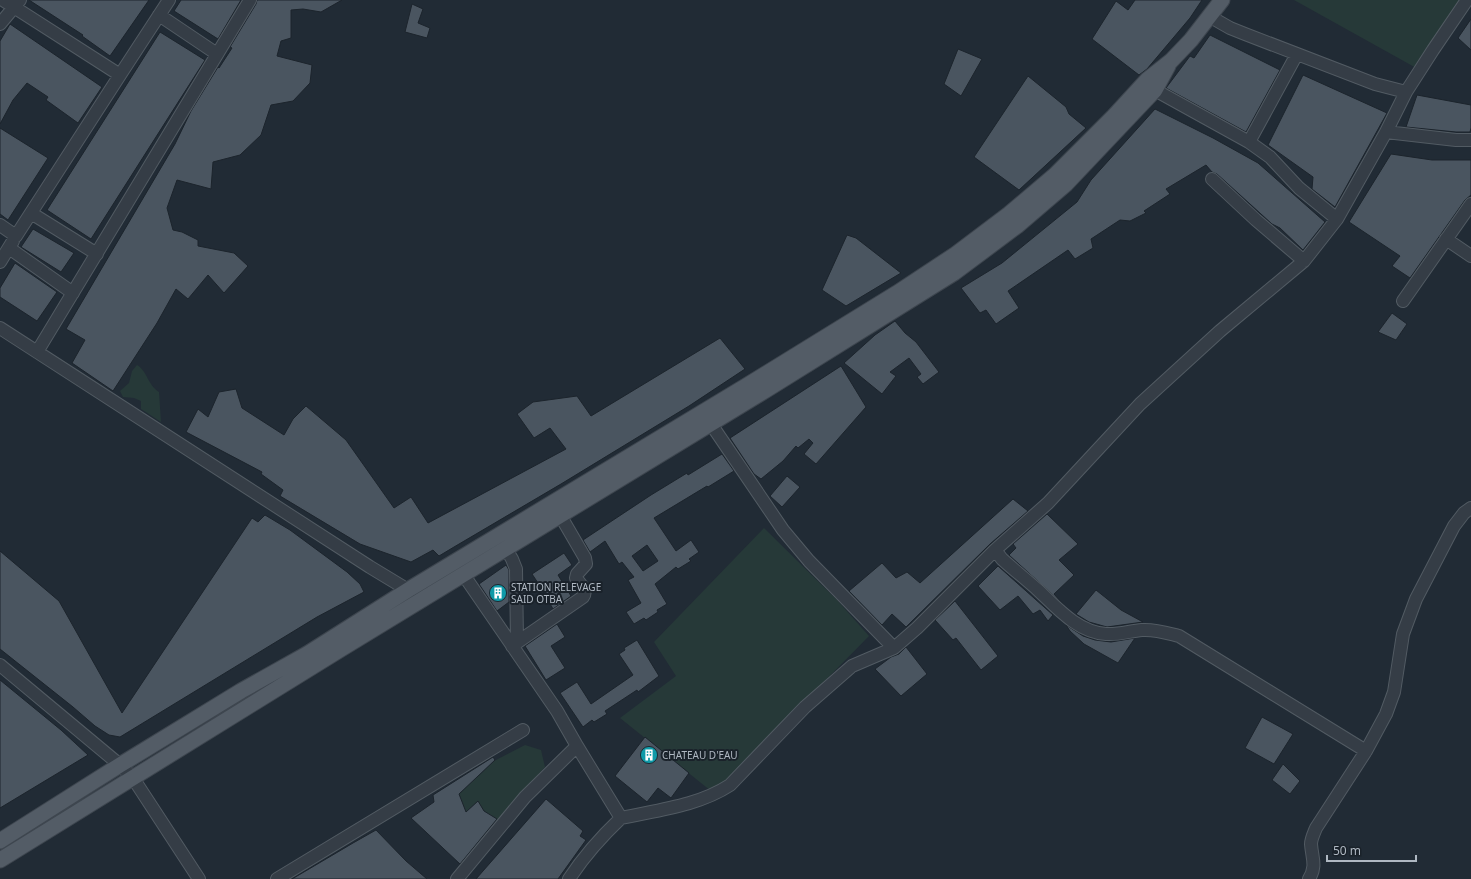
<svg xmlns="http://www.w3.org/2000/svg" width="1471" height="879" viewBox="0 0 1471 879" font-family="'Noto Sans',sans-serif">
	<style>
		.green { fill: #263938 }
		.building { fill: #4a5560; stroke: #1c242c; fill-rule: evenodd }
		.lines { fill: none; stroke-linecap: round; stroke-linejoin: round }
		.minor-casing { stroke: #525b63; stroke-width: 14 }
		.major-casing { stroke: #3e464f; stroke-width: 17 }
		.minor { stroke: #353d46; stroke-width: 12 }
		.major { stroke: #535c66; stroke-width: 15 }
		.labels { text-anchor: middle; stroke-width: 4; stroke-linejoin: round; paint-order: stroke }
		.poi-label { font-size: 10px; fill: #afb8c2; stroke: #1a222a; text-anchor: start }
	</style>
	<rect width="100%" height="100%" fill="#212b35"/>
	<path class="green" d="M1294,0H1469L1418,69Z
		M137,365C148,372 147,384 159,392L161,422L141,409V401L134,398L123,397L120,391L129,383L132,371Z
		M764,528L837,600L869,636L717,791H711L620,718L676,676L654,642Z
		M525,745L541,750L545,767L498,820L484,811L478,801L466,812L459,794L494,761Z"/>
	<path class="building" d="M29,0H149L110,56L82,36L83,35Z
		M181,0H241L218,39L174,11Z
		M257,0H342L321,12L303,9L291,10V38L281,41L277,56L312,65L310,83L293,101L271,105L261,135L240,155L213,162L211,189L177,180L167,208L173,230L182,232L198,240V246L234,253L248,266L224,293L208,275L188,299L176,289L157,323L113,391L72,363L85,340L66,329L175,144L191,111L218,67L219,68L232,48L230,47L256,4Z
		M1135,0H1202L1190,18L1147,69L1139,75L1092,39L1116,1L1128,10Z
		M412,4L423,9L418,23L430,28L427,38L405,32Z
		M1471,19V50L1458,38Z
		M10,24L102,87L78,123L46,100L48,97L27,83L13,100L0,124V41Z
		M160,32L205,60L91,239L47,210Z
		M1210,35L1280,70L1246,132L1166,88L1190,56L1194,58Z
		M958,49L982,59L961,96L944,84Z
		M1303,75L1387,113L1335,207L1312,189L1313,177L1268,145Z
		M1028,76L1066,107L1069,114L1086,128L1019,190L974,157Z
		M1417,95L1471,105V128L1470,132H1456L1406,127Z
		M1155,109L1213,138L1258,163L1325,222L1303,250L1280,228L1272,224L1217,174L1212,172L1206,165L1166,189L1170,194L1144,211L1146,213L1130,221L1120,220L1091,239L1093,248L1075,259L1068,250L1008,291L1019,308L996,324L986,310L980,313L961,288L1002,263L1077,202L1091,180Z
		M0,128L48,158L8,220L0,214Z
		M1391,154L1432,160H1471V195L1465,200L1410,278L1392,266L1400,256L1349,222Z
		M33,229L74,253L61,272L21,247Z
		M847,235L856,238L901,273L846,306L822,290Z
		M15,263L57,292L37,321L0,297V288Z
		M1392,313L1407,324L1396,340L1378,332Z
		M895,321L905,333L916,342L939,372L923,384L917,377L921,374L909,358L890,372L896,376L882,394L844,363L875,335Z
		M720,338L745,369L689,406L561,484L454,547L439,556L433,550L411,562L360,544L280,496L283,490L261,474L262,472L186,432L198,409L208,417L219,392L236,389L242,408L284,435L293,419L306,406L346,440L394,508L411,497L428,523L566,449L550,428L534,438L517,414L533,402L577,396L591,416Z
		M841,366L866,407L816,464L804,454L813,443L809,439L798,448L796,446L783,461L761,479L754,474L730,438Z
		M722,454L734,471L708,487L707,486L654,518L676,551L691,540L699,552L689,559L691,561L678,569L676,567L655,584L667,604L657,610L658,612L646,620L644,618L634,624L626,612L641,603L628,580L634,577L622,562L619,564L605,541L590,552L583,540L651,495L687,473L688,475ZM647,545L658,561L643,571L632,556Z
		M787,476L800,487L782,507L770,496Z
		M1013,499L1028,511L990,544L906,627L892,614L882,625L849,591L882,563L896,578L907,572L920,583Z
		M1047,514L1078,544L1059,560L1074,575L1054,594L1064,605L1009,555L1016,548L1013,544Z
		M265,515L290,530L347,572L360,584L364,592L317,617L120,737L109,735L95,726L73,707L0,649V551L59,601L122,713L252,518L258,522Z
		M564,553L572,565L558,575L571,596L553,609L540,586L532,574Z
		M506,565L509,570V602L497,611L479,584Z
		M998,566L1053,615L1048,621L1040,610L1033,614L1018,596L1000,610L978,586Z
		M1096,590L1121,610L1143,622L1107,627L1089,622L1076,614Z
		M955,601L998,656L981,670L956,638L953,640L935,620Z
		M557,624L565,637L551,646L565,668L546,680L525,646Z
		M1066,625L1083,636L1095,640L1111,642L1135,638L1118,663L1084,644L1070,631Z
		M637,640L659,676L638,692L637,690L605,711L607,714L594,722L592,720L583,727L560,693L577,682L591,704L633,675L619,654L625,650L624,648Z
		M906,647L927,674L901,696L875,669L891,657L899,654Z
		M0,680L61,730L88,755L0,808Z
		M1262,717L1293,734L1274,764L1245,748Z
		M645,737L689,773L671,798L658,788L647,802L615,776Z
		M493,757L495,760L459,794L466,812L478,801L484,811L497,819L460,864L411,818L434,802L433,795Z
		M1283,764L1300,781L1290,794L1272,780Z
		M546,799L583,831L580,836L586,840L558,879H476Z
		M376,830L406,861L427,879H292L353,843Z"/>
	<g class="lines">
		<g class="minor-casing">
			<path id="minor" d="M159,15L217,54
				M1209,16L1230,28L1245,34L1375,84L1406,92
				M0,24L20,0
				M120,75L169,0
				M1155,90L1249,142L1297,54
				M1386,132L1456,140H1471
				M1249,142L1270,157L1299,188L1337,219
				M1212,179L1256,220L1304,261
				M31,213L97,254
				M0,225L16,236L120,75L3,0
				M1446,239L1471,256
				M9,248L73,293
				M0,262L13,241
				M1403,301L1471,204
				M0,328L370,567L408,590
				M37,352L250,0
				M711,424L783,530L809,561L894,648
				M506,549L512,559L516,569L517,642
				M995,550L1002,559C1014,570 1027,580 1039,591C1058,609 1078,632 1106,634C1118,635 1130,631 1142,630C1155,629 1167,633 1179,636L1366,751
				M512,646L583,597C588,590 580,584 576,578L577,574L586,564L585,558L560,515
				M0,665L120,765L133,778L199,879
				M621,818C657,810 698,806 730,785L805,707L852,666L894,648L917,628L995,550L1048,503L1140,404L1220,331L1304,261L1337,219L1386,132L1406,92L1433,50L1467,0
				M277,879L523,730
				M457,879L525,797L577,746L557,711L463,574
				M569,879C584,856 601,837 621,818L577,746
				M1309,879C1317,866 1312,858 1311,844C1311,839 1314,833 1316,828L1366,751L1386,714L1394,692L1403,634L1416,599L1454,526L1464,513L1471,508"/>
		</g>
		<g class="major-casing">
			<path id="major" d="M0,841L120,765L241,691L307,654L408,590L746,386L897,293L956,254L1009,214L1055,175L1114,116L1147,80L1171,61L1191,40L1222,0
				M0,860L341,649L766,390L954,273L1017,226L1066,184L1155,90L1168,66"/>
		</g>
		<use href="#minor" class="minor"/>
		<use href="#major" class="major"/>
	</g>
	<defs>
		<g id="building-disc" transform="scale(0.9)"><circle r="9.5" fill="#0f9aa8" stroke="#1a222a"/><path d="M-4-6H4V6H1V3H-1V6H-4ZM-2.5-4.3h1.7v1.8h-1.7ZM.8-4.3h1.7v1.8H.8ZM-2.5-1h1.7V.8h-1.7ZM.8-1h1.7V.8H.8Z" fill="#fff"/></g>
	</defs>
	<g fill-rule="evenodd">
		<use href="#building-disc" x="498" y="593"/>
		<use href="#building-disc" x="649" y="755"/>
	</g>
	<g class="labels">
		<g class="poi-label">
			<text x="511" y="591">STATION RELEVAGE<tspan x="511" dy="12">SAID OTBA</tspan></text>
			<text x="662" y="759">CHATEAU D'EAU</text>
		</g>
	</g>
	<path d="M1327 855v6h89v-6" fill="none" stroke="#afb8c2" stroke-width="2"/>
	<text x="1333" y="855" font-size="12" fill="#afb8c2" stroke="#1a222a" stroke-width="3" paint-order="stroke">50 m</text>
</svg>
